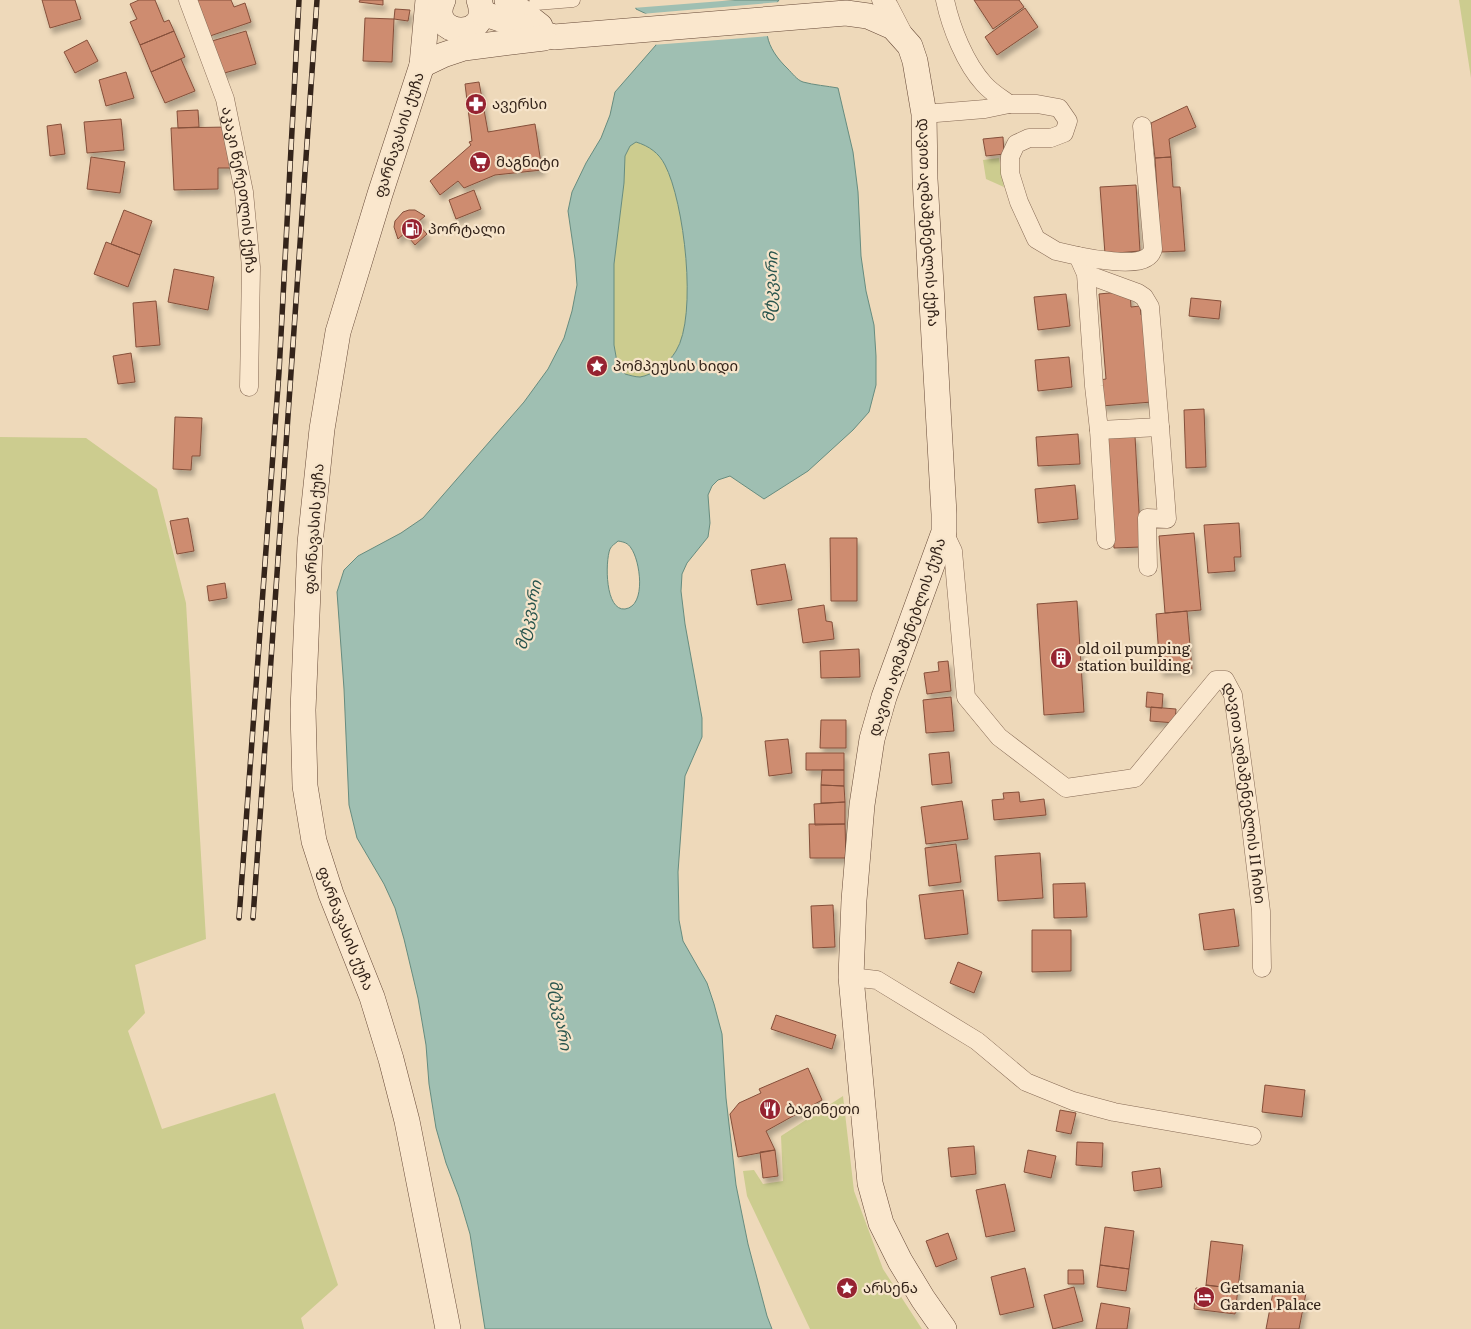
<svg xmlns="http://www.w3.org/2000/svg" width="1471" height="1329" viewBox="0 0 1471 1329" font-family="Literata,'Noto Sans Georgian',serif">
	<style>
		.green { fill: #cccc8f }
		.water { fill: #9fbfb2; stroke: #678c7f; fill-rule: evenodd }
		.pier { fill: #eed9ba }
		.building { fill: #ce8c6f; stroke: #854f3a; filter: url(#shadow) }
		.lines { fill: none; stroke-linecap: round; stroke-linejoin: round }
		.pedestrian-casing { stroke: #856954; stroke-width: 15 }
		.minor-casing { stroke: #856954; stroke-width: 19 }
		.secondary-casing { stroke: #674a38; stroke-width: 26 }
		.pedestrian { stroke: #fae7cd; stroke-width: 14 }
		.minor { stroke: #fae7cd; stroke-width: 18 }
		.secondary { stroke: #fae7cd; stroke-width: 25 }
		.rail-casing { stroke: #34241a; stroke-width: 5.5 }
		.rail { stroke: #f6e4ca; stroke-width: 4; stroke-dasharray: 11; stroke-linecap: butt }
		.labels { text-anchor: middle; stroke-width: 4.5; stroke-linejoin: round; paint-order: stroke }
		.poi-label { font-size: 15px; fill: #34241a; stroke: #f6e4ca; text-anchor: start }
		.street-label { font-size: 15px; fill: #34241a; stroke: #f6e4ca }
		.water-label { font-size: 16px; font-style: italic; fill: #28544d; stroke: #f6e4ca }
	</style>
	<defs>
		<filter id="shadow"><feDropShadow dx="3" dy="5.5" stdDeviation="2.5" flood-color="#0004"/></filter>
	</defs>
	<rect width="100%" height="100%" fill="#eed9ba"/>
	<path class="green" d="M1459,0H1471V78Z
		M636,142C649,146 659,153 665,165C684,201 698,316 676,351C669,363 653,375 640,377C635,377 629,375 625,374L617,362L614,345V264L624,183L625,156L630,146Z
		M999,158L1004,187L986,179L983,160Z
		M0,437L86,438L157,489L186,603L206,939L135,965L145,1013L128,1031L162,1129L275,1093L338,1285L301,1318L304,1329H0Z
		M843,1096L854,1191L883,1269L922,1329H810L747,1196L743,1171L754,1170L763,1184L783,1181L781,1136Z"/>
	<path class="water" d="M634,0H779C758,25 766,48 788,69C792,73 797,80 803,82C814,85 827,86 838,88L853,152L858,192L861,256L866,291L874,325L876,356V385L869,412L853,430L808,471L764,499L730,476L718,480L712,486L708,495L710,523L708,537L687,563L682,574L681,591L685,624L702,718V737L685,776L678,872L679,920L683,941L707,983L714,1004L722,1034L726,1098L736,1185L748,1244L767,1316L772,1329H485L470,1234L459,1197L446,1163L436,1128L429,1084L426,1045L418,998L404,939L395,908L384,884L357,838L349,805L344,689L337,592L344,570L358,556L401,533L423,518L524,402L548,369L564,338L572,311L577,285L575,259L568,211L572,192L586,163L601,138L610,115L615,92L656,45L653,17L636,9ZM636,142C649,146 659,153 665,165C684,201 698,316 676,351C669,363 653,375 640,377C635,377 629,375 625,374L617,362L614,345V264L624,183L625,156L630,146ZM618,541C624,542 628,543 631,548C640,560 647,606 625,609C605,611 605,562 610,549C612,545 615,544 618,541Z"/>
	<path class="pier" d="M631,0H735L633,8Z
		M780,2L774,10L769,29L770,36L652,45L650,18L641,14Z"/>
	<path class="building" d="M42,0H75L81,19L50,28Z
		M139,0H155L164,22L169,20L174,31L140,45L130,22L137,19L130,4Z
		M193,0H231L234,7L245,3L251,22L210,36Z
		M360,0H383V5L359,2Z
		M974,0H1019L1024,7L993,29Z
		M1025,8L1038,27L997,55L985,37Z
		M395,9L410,10L408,21L394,19Z
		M365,18L394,19L392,62L363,61Z
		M174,31L185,57L151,72L140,45Z
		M246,31L256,64L221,74L212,41Z
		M87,40L98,61L75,73L64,52Z
		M181,59L195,91L165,103L151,72Z
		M126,72L134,98L106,106L99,80Z
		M479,82L488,132L535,124L542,170L495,175L464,188L458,181L440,195L430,181L471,145L469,142L472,141L465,84Z
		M1187,106L1196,127L1169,139L1171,157L1155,158L1151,123Z
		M198,110L199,127L178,128L177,111Z
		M121,119L124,150L87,153L84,122Z
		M61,124L65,154L50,156L47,126Z
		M228,127L230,168H218V189L174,190L171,128Z
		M1003,137L1004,154L986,156L983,139Z
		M91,157L125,162L120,193L87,189Z
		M1171,157L1173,187H1180L1185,251L1161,252L1155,158Z
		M1136,185L1140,251L1105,254L1100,187Z
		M474,190L481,209L456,219L449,200Z
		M124,210L152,221L140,255L111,244Z
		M409,210H415L425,216L398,239L394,227L395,221L403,212Z
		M417,223L427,234L415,245L405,233Z
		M106,242L140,255L128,287L94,274Z
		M174,269L214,277L208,310L168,302Z
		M1130,291L1131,307L1140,306L1141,315H1145L1152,402L1101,406L1099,380L1106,379L1099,294Z
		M1066,294L1070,326L1038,330L1034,297Z
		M1191,298L1221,301L1219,319L1189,316Z
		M156,301L160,345L136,347L133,303Z
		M131,353L135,382L118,384L113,356Z
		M1069,357L1072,387L1038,391L1035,360Z
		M1204,409L1206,467L1186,468L1184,410Z
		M175,417L202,418L200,456H192L191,470L173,469Z
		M1078,434L1080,464L1038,466L1036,437Z
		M1107,436H1135L1141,547L1114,548Z
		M1075,485L1078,519L1038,523L1035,489Z
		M188,518L194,551L177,554L170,521Z
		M1239,523L1241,557H1234L1235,571L1208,573L1204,525Z
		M1194,533L1201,610L1165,613L1159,536Z
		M830,538H857V601H831Z
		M785,564L792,600L757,605L751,570Z
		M225,583L227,598L209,601L207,586Z
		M1077,601L1084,712L1044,715L1037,604Z
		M824,605L826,621L832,622L834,639L803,643L798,609Z
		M1187,611L1192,669L1160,671L1156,614Z
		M859,649L860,677L821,678L820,651Z
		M948,661L951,691L927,694L924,673L939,671L938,662Z
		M1147,692L1163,694L1162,708L1146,707Z
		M951,697L954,731L926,733L923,700Z
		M1151,707L1176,709L1175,723L1150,721Z
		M821,720H846V748H820Z
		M788,739L792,773L769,776L765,741Z
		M949,752L952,783L932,785L929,754Z
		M806,753H844V770H806Z
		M822,770H844V786L821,785Z
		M821,785L844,786L845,802L821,803Z
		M1019,792L1020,802L1044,799L1046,815L994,820L992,800L1004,799L1003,793Z
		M962,801L968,839L926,844L921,807Z
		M845,802V824L815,825L814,804Z
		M809,824H845L846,858H810Z
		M956,844L961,882L929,886L925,848Z
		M1040,853L1043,898L998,901L995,856Z
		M1085,883L1087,917L1054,918L1053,884Z
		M963,890L968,934L925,939L919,895Z
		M833,905L835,947L813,948L811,906Z
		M1234,909L1239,946L1204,950L1199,914Z
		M1032,930H1071V971L1032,972Z
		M958,962L982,972L974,993L950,983Z
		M776,1015L836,1035L832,1049L771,1029Z
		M808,1068L822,1100L766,1131L775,1150L738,1157L730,1114L739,1103L761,1093L759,1089Z
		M1265,1085L1305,1090L1302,1117L1262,1112Z
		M1060,1110L1076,1113L1071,1134L1056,1131Z
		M1077,1142L1103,1143L1102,1167L1076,1165Z
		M974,1146L976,1174L951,1177L948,1148Z
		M775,1150L778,1176L763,1178L760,1152Z
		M1028,1150L1056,1156L1051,1178L1024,1172Z
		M1160,1168L1162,1187L1134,1191L1132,1172Z
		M1005,1184L1015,1231L986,1237L976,1190Z
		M1105,1227L1134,1231L1129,1269L1100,1265Z
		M948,1233L957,1259L936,1267L926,1241Z
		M1211,1241L1243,1245L1238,1289L1206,1285Z
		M1100,1265L1129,1269L1126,1291L1097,1287Z
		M1025,1268L1034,1307L1000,1315L991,1277Z
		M1068,1270H1083L1084,1284H1068Z
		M1206,1285L1238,1289L1235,1314L1194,1309L1196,1288L1205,1289Z
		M1074,1287L1083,1321L1053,1329L1044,1295Z
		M1274,1287L1306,1293L1299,1329H1266Z
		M1101,1303L1130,1308L1127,1329H1096Z"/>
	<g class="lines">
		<g class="pedestrian-casing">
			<path id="pedestrian" d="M536,3L573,0"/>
		</g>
		<g class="minor-casing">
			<g id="minor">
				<path id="s1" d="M188,0L225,99L244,192L251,267L249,387"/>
				<path d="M881,0L889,6L904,35"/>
				<path d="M945,0C951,28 965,63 984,84C991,92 1001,98 1009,104"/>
				<path d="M924,114L985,109L1009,104H1037L1059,108L1068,121L1064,133L1051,138H1029L1016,144L1010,157V173L1019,202L1036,239L1056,251L1078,256L1086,274L1094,386L1099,430L1160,427L1167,519L1147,518L1148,567"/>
				<path d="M1078,256C1092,259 1134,266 1146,258C1150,256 1152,253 1153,249L1142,126"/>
				<path d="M1086,274L1138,293L1144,297L1150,307L1160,427"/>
				<path d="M1099,430L1106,540"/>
				<path id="s2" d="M944,532L953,551L966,697L999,737L1066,788L1135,778L1216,680H1225L1233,695L1251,827L1261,911L1262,968"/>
				<path d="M851,977L877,980L977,1041L1026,1082L1073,1101L1114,1112L1252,1136"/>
			</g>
		</g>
		<g class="secondary-casing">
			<g id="secondary">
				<path id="s3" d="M428,0L422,65L380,194L338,332L322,429L310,543L303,710L305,786L314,841L331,894L372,997L391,1059L407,1121L448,1329"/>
				<path d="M443,0C425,37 494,43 479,0"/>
				<path d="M507,0L540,26"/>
				<path id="s4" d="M482,13L554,37L846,13L868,16L893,27L910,46L915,61L924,114L925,179L944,514V532L884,697L872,739L862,805L854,900L851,977L870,1183L881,1223L900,1261L923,1299L944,1329"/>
				<path d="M422,65L443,55L464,48L544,38"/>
			</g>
		</g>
		<use href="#pedestrian" class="pedestrian"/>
		<use href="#minor" class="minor"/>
		<use href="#secondary" class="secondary"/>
		<g class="rail-casing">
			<path id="rail" d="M239,918L279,372L299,0
				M253,918L317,0"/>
		</g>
		<use href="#rail" class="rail"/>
	</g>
	<defs>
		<g id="pharmacy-disc" transform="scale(1.125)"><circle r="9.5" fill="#962331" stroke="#f6e4ca"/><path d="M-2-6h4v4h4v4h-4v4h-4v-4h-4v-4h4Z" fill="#fff"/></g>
		<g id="supermarket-disc" transform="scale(1.125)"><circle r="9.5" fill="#962331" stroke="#f6e4ca"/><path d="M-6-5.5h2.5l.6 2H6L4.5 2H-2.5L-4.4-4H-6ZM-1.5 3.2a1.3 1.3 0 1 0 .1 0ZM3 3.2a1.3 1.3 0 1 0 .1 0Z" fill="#fff"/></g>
		<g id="fuel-disc" transform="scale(1.125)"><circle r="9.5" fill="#962331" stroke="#f6e4ca"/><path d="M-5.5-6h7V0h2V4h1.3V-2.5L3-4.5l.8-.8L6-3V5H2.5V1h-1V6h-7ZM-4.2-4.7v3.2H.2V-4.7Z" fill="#fff"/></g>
		<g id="sight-disc" transform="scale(1.125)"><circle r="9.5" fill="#962331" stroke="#f6e4ca"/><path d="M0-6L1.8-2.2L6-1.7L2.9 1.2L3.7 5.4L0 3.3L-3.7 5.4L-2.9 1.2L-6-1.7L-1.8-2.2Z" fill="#fff"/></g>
		<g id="building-disc" transform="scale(1.125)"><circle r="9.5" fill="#962331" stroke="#f6e4ca"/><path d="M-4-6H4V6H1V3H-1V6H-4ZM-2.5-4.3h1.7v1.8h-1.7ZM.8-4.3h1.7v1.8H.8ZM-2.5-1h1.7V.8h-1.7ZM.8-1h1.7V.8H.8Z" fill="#fff"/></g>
		<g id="restaurant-disc" transform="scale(1.125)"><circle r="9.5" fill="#962331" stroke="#f6e4ca"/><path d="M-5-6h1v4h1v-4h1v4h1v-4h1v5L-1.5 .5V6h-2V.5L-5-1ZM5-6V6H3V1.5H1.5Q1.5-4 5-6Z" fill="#fff"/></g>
		<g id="hotel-disc" transform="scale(1.125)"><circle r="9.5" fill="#962331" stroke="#f6e4ca"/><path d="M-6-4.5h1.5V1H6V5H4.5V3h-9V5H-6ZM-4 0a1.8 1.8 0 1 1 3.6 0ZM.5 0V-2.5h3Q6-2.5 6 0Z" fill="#fff"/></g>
	</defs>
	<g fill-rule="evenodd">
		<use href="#pharmacy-disc" x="476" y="104"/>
		<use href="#supermarket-disc" x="480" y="162"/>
		<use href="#fuel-disc" x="412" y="229"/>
		<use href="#sight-disc" x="597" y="366"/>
		<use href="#building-disc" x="1061" y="658"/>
		<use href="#restaurant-disc" x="770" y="1109"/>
		<use href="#sight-disc" x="847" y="1288"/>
		<use href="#hotel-disc" x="1204" y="1297"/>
	</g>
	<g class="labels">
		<g class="poi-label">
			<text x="492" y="109">ავერსი</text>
			<text x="496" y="167">მაგნიტი</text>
			<text x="428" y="234">პორტალი</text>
			<text x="613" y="371">პომპეუსის ხიდი</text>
			<text x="1077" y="654">old oil pumping<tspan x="1077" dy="17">station building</tspan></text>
			<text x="786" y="1114">ბაგინეთი</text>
			<text x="863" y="1293">არსენა</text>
			<text x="1220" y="1293">Getsamania<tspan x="1220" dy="17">Garden Palace</tspan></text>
		</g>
		<g class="street-label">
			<text transform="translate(399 135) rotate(-72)" y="5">ფარნავასის ქუჩა</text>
			<text dy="5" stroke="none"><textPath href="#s1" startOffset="198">აკაკი წერეთლის ქუჩა</textPath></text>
			<text dy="5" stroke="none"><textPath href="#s4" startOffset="622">დავით აღმაშენებლის ქუჩა</textPath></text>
			<text transform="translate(314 529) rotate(-86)" y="5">ფარნავასის ქუჩა</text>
			<text transform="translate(907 637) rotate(-71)" y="5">დავით აღმაშენებლის ქუჩა</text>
			<text dy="5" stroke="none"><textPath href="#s2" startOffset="625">დავით აღმაშენებლის II ჩიხი</textPath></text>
			<text dy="5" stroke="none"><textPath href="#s3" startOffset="950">ფარნავასის ქუჩა</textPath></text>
		</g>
		<g class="water-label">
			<text transform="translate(770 287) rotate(-87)" y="6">მტკვარი</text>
			<text transform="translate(528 615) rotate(-77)" y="6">მტკვარი</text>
			<text transform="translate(561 1015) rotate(81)" y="6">მტკვარი</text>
		</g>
	</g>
</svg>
